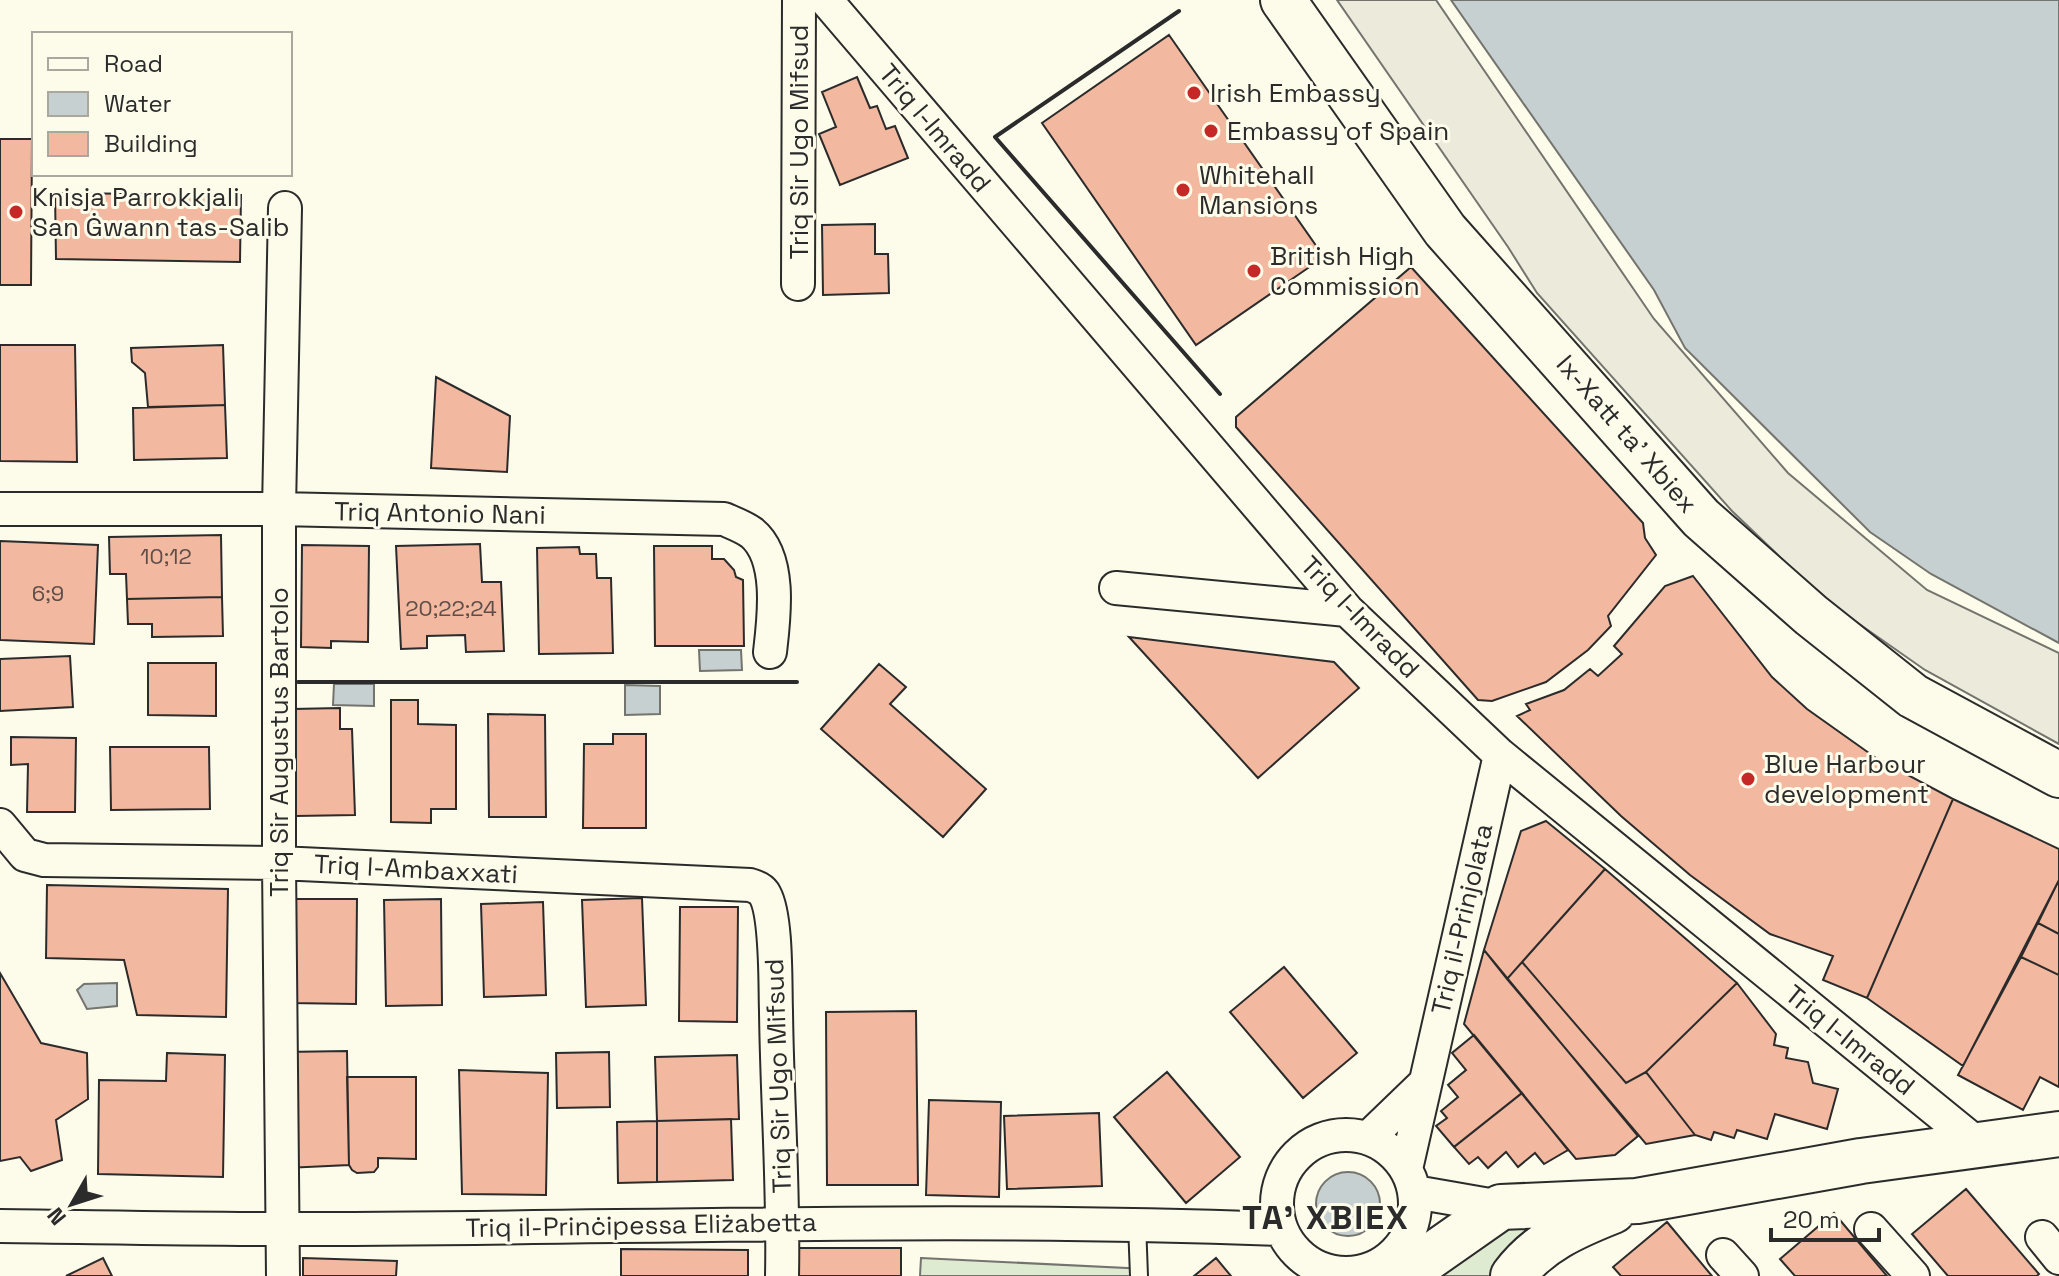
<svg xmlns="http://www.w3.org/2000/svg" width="2059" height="1276" viewBox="0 0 2059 1276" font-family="'Space Grotesk',sans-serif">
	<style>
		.green { fill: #deebd1; stroke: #74746e; stroke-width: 2 }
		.parking { fill: #eceadb; stroke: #74746e; stroke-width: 2 }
		.water { fill: #c7d0d0; stroke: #74746e; stroke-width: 2 }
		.building { fill: #f2b8a0; stroke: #2b2b2b; stroke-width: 2 }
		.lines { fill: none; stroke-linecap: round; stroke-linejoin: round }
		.lane-casing { stroke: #2b2b2b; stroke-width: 20 }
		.street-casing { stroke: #2b2b2b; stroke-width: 36 }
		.secondary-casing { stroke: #2b2b2b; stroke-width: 48 }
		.lane { stroke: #fdfbea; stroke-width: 16 }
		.street { stroke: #fdfbea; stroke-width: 32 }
		.secondary { stroke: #fdfbea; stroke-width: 44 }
		.wall { stroke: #2b2b2b; stroke-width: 4 }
		.poi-dot { fill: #c62828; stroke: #fdfbea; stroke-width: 3 }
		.labels { text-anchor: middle; stroke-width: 6; stroke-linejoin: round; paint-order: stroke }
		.number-label { font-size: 22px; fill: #5d4e48 }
		.poi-label { font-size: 26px; fill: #2b2b2b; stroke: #fdfbea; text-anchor: start }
		.street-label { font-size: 26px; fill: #2b2b2b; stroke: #fdfbea }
		.district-label { font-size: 34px; font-weight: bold; letter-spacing: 2px; fill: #2b2b2b; stroke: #fdfbea }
	</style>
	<rect width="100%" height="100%" fill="#fdfbea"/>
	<path class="green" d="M1565,1213L1500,1276H1421L1485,1236Z
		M921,1258L1147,1269V1276H920Z"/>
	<path class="parking" d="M1337,0H1436L1654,319L1788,473L1927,590L2059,653V744L1925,670L1825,600L1732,511L1537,293L1508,247Z"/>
	<path class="water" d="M1451,0H2059V643L1931,574L1870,532L1685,348L1654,290Z
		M699,650H741L742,670L700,671Z
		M334,684H374V706L333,705Z
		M625,685L660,686V714L625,715Z
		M117,983V1006L87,1009L77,990L84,984Z
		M1316 1204a32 32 0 1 1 64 0a32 32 0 1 1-64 0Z"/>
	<path class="building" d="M1169,35L1324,257L1196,345L1042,123Z
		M857,77L870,108L877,106L886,129L895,126L908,158L840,185L819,134L836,127L822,92Z
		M0,139H32L31,285H0Z
		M55,193L241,195L240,262L56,259Z
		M875,224V254H888L889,293L823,295L822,225Z
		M1411,267L1643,523L1645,538L1656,555L1608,616L1611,626L1588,650L1546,682L1492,701L1478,700L1236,427V417Z
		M0,345H75L77,462L0,461Z
		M223,345L225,405L148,407L145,373L132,362L131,348Z
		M436,377L510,416L507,472L431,468Z
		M225,405L227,458L134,460L133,408Z
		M221,535L222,597L127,599L126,574H110L109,537Z
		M0,541L98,545L94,644L0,640Z
		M480,544L482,582H501L504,651L466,652L465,635L427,636V648L401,649L396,546Z
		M302,545L369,546L368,642L331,641V648L301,647Z
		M654,546H712V559H724L734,570L736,577L743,580L744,646H655Z
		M579,547L580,554H596L597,578H611L613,653L539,654L537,548Z
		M1693,576L1772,677L1807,709L1876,758L1953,799L1867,998L1823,980L1833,956L1770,934L1690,875L1621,816L1517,716L1530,710L1526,704L1564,690L1590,669L1598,676L1622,654L1614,646L1665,586Z
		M222,597L223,636L152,637V624H128L127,599Z
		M1129,637L1334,662L1359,688L1258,778Z
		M70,656L73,707L0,711V659Z
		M148,663H216V716L148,715Z
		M879,664L906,687L890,704L986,789L943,837L821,729Z
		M391,700H418V724L456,725V809H431V823L391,822Z
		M340,708V729H352L355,815L296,816L293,709Z
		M488,714L545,715L546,817H489Z
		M613,734H646V828H583L584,744H613Z
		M11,737L76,738L75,812H27L28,764L11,765Z
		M110,747H209L210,809L111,810Z
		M1953,799L2059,849V880L1963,1066L1867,998Z
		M1546,821L1605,869L1507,979L1484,950L1521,831Z
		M1605,869L1737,983L1646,1072L1626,1083L1522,962Z
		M2059,880V934L2038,923Z
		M2059,880V975L2021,957Z
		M47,885L228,889L226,1017L137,1015L124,960L46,958Z
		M642,898L646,1005L586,1007L582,900Z
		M290,899H357L356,1004L289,1003Z
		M441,899L442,1005L386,1006L384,900Z
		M543,902L546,995L484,997L481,904Z
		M680,907H738L737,1022L679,1021Z
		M1484,950L1638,1136L1615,1155L1576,1159L1464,1024Z
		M2021,957L2059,975V1087L2040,1077L2023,1110L1958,1075Z
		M1522,962L1626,1083L1646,1072L1695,1135L1646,1144L1507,979Z
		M1284,967L1357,1053L1303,1098L1230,1012Z
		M0,973L41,1043L87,1053L88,1099L56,1120L62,1160L31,1171L20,1157L0,1161Z
		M1737,983L1776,1034L1774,1045L1788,1048L1786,1058L1808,1062L1813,1083L1838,1089L1827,1129L1775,1114L1767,1139L1737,1130L1734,1138L1714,1132L1711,1140L1695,1135L1646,1072Z
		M916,1011L918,1185H827L826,1012Z
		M1474,1035L1522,1093L1454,1147L1436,1126L1447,1118L1441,1111L1458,1097L1448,1085L1466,1070L1452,1053Z
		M347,1051L349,1165L286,1168L284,1052Z
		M609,1052L610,1107L557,1108L556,1053Z
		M167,1053L225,1055L223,1177L98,1174L99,1080L166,1081Z
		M737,1055L739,1119L657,1121L655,1057Z
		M459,1070L548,1073L546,1195L462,1194Z
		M1167,1072L1240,1157L1186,1203L1114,1117Z
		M347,1077H416V1159L378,1158V1167L374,1172L357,1173L352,1170L349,1165Z
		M1522,1093L1568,1150L1544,1164L1535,1153L1518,1167L1506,1152L1488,1168L1478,1157L1469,1164L1454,1147Z
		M929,1100L1001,1102L999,1197L926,1195Z
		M1099,1113L1102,1186L1007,1189L1004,1116Z
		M731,1119L733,1180L657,1182V1121Z
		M657,1121V1182L618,1183L617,1122Z
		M1966,1189L2039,1274L2037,1276H1948L1912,1234Z
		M1834,1213L1887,1276H1795L1780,1259Z
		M1667,1222L1712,1276H1621L1613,1267Z
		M796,1248H901V1276H796Z
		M621,1249L748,1250V1276H621Z
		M103,1258L112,1276H66Z
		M303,1258L397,1261L396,1276H303Z
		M1216,1258L1231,1276H1194Z"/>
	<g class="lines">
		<g class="lane-casing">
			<path id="lane" d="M1137,1223L1139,1276"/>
		</g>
		<g class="street-casing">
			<path id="street" d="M826,0L1347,610L1500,755L1980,1146
				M798,284L799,0
				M0,509H279L724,519C733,523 744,527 752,533C782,558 774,618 770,652
				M1116,588L1347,610
				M0,825L25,855L44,860L279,863L750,885C756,887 762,889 765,895C777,917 775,984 776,1011C777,1099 784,1188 782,1276
				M1277 1204a69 69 0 1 1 138 0a69 69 0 1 1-138 0Z
				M1368,1138L1424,1084
				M1406,1169L1500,755
				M1415,1192L1501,1207
				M0,1226C94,1227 189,1229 283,1229C616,1229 949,1216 1281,1229
				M1871,1229L1913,1276
				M2042,1237L2059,1258
				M1723,1255L1742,1276
				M283,1276L279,863V509L285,208"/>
		</g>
		<g class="secondary-casing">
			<path id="secondary" d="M1283,0L1445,230L1701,518L1811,615L1913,696L2059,775
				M1391,1276L1421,1263L1501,1207L1637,1201L1861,1161L2059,1134
				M1513,1276C1538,1242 1575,1226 1613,1211"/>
		</g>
		<use href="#lane" class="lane"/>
		<use href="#street" class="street"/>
		<use href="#secondary" class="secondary"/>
		<path class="wall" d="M1179,11L995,137L1220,394
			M298,682H797"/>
	</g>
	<g class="poi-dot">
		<circle cx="1194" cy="93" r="8"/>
		<circle cx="1211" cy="131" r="8"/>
		<circle cx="1183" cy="190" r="8"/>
		<circle cx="16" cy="212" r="8"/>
		<circle cx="1254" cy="271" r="8"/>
		<circle cx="1748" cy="779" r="8"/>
	</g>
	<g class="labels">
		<g class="number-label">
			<text x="166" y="564">10;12</text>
			<text x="48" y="601">6;9</text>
			<text x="451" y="616">20;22;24</text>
		</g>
		<g class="poi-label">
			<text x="1210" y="102">Irish Embassy</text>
			<text x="1227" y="140">Embassy of Spain</text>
			<text x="1199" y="184">Whitehall<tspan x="1199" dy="30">Mansions</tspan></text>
			<text x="32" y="206">Knisja Parrokkjali<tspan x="32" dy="30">San Ġwann tas-Salib</tspan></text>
			<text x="1270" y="265">British High<tspan x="1270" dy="30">Commission</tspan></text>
			<text x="1764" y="773">Blue Harbour<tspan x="1764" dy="30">development</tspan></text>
		</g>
		<g class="street-label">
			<text transform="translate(935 128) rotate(50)" y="9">Triq l-Imradd</text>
			<text transform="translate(799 142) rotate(-90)" y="9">Triq Sir Ugo Mifsud</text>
			<text transform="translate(1627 434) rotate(49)" y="9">Ix-Xatt ta' Xbiex</text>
			<text transform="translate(440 513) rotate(1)" y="9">Triq Antonio Nani</text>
			<text transform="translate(1360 617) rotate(46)" y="9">Triq l-Imradd</text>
			<text transform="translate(279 742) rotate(-90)" y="9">Triq Sir Augustus Bartolo</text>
			<text transform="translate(416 869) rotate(3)" y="9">Triq l-Ambaxxati</text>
			<text transform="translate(1462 919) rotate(-77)" y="9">Triq il-Prinjolata</text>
			<text transform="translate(1850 1040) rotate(39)" y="9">Triq l-Imradd</text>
			<text transform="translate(778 1076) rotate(-92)" y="9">Triq Sir Ugo Mifsud</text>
			<text transform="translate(641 1225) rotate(-1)" y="9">Triq il-Prinċipessa Eliżabetta</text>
		</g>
		<g class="district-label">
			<text x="1326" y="1229">TA' XBIEX</text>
		</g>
	</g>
	<rect x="32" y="32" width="260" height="144" fill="#fdfbea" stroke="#a9a89e" stroke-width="2"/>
	<rect x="48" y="58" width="40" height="12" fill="#fdfbea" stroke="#a9a89e" stroke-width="2"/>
	<text x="104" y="72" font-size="24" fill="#2b2b2b">Road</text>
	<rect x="48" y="92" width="40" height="24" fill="#c7d0d0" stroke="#a9a89e" stroke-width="2"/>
	<text x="104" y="112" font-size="24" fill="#2b2b2b">Water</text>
	<rect x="48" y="132" width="40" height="24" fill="#f2b8a0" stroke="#a9a89e" stroke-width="2"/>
	<text x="104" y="152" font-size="24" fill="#2b2b2b">Building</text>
	<g transform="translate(72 1204) rotate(231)" stroke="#fdfbea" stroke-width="6" paint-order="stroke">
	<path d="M0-6L14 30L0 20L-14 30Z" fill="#2b2b2b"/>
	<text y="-12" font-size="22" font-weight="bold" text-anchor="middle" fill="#2b2b2b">N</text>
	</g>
	<path d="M1771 1228v12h108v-12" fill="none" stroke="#2b2b2b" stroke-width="4"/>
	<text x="1783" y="1228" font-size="24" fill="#2b2b2b" stroke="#fdfbea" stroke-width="6" paint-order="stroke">20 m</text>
</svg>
